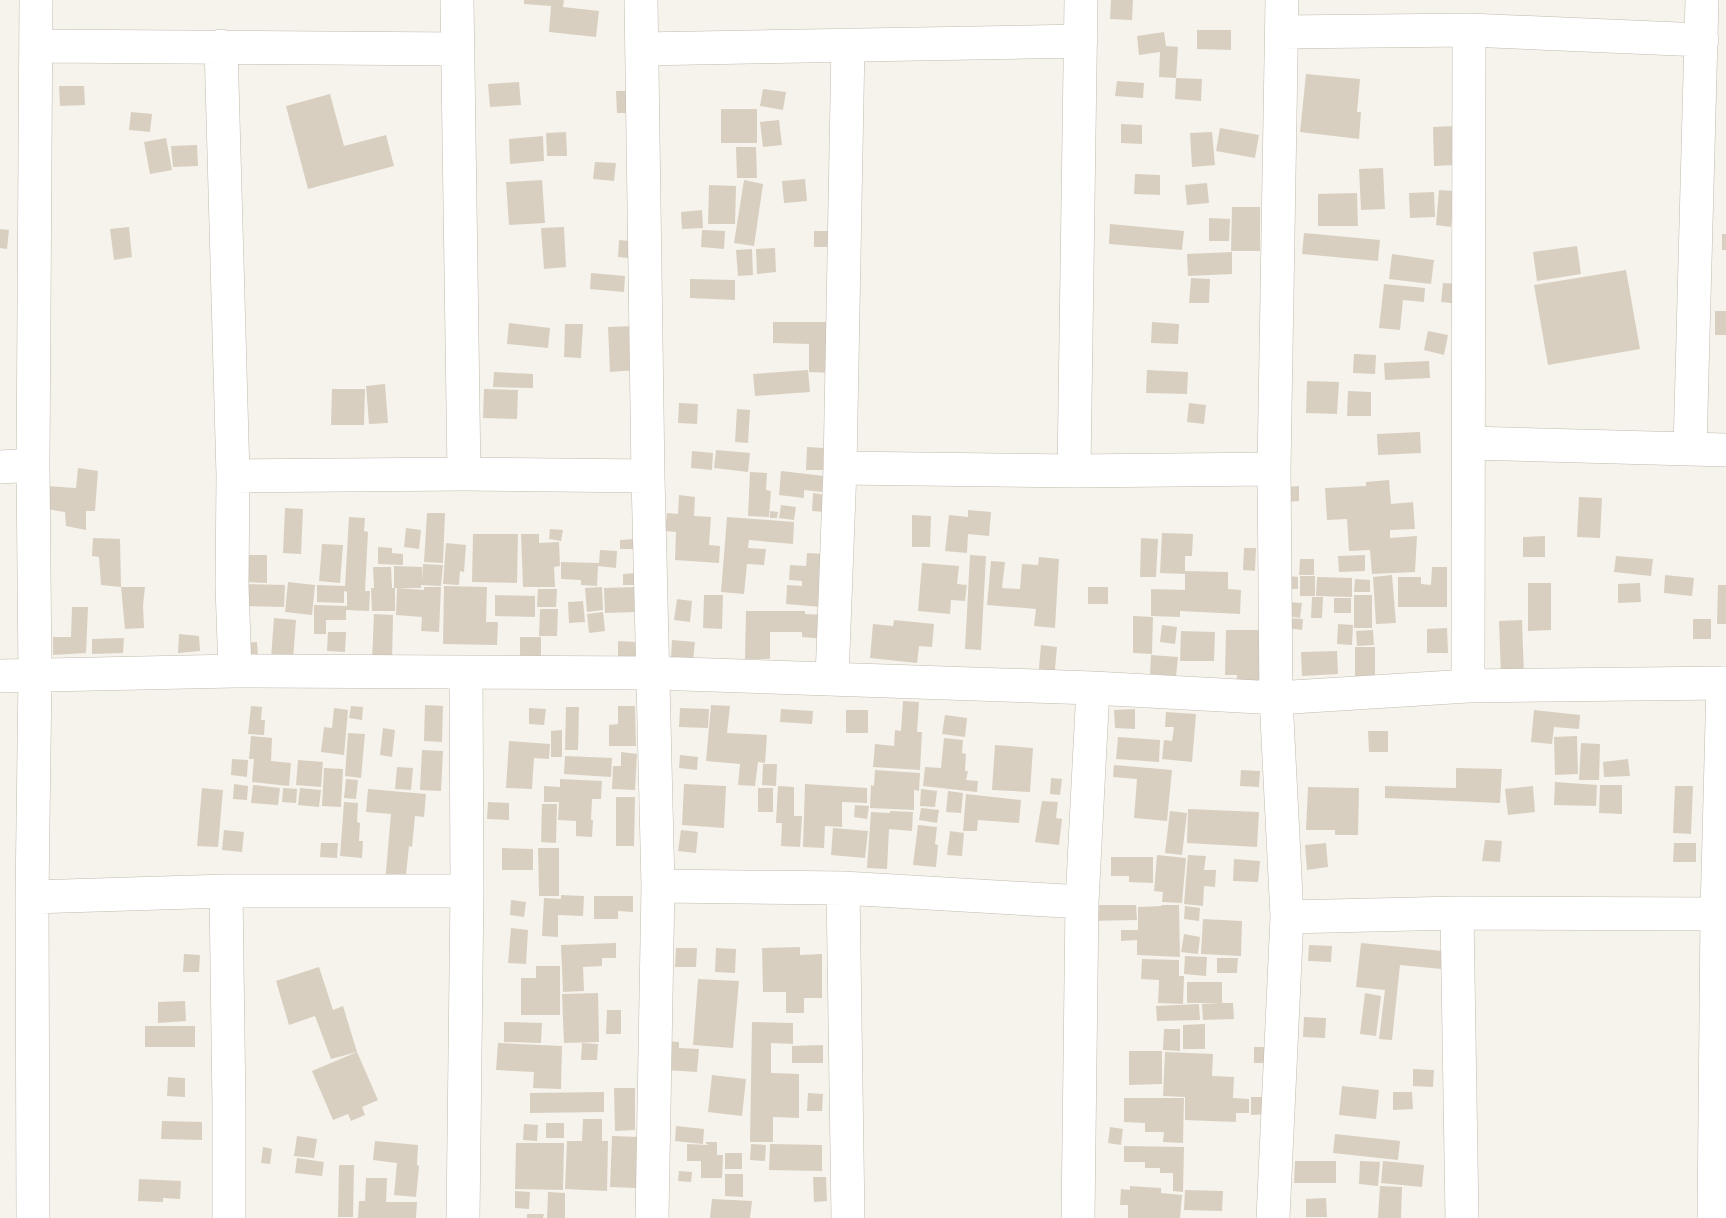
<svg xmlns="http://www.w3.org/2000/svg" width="1726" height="1218" viewBox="0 0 1726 1218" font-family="'Titillium Web',sans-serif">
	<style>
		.building { fill: #d8cfc1 }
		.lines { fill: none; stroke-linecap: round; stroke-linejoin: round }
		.minor-casing { stroke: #c2bbae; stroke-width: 34 }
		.minor { stroke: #fff; stroke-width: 33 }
	</style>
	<rect width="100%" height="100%" fill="#f6f3ec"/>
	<path class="building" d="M524,0H564L563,7L599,11L596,37L549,32L551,6L524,4Z
		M1111,0H1133L1132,20L1110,19Z
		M1197,30H1231V50L1197,49Z
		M1164,32L1166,46L1178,47L1176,78L1159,77L1160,52L1139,55L1137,36Z
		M1306,74L1360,79L1357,112H1361L1359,139L1300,132Z
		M1176,78L1202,79L1201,101L1175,99Z
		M1117,81L1144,83L1143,98L1115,96Z
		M519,82L521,105L490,107L488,84Z
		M59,86H84L85,105L60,106Z
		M763,89L786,92L783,110L760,106Z
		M616,91H639L640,113H617Z
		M330,94L344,146L386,135L394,166L308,189L286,106Z
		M721,109H757V143H721Z
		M131,112L152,114L150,132L129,130Z
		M779,120L782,145L763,147L760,122Z
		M1121,124L1142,125V144L1121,143Z
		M1455,126L1456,165L1434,166L1433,127Z
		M1220,128L1259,135L1255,158L1216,151Z
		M566,132L567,156H547L546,133Z
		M1212,132L1215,165L1192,167L1190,133Z
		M543,136L544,161L510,164L509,139Z
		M166,138L172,170L150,174L144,142Z
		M197,145L198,166L173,167L171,146Z
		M736,147H756L757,178H737Z
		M595,162L616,163L614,181L593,179Z
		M1383,168L1385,209L1361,210L1359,169Z
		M1135,174L1160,175V195L1134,194Z
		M805,179L807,201L784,203L782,181Z
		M542,180L545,223L509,225L506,182Z
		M744,180L763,184L754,246L734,243Z
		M1207,183L1209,203L1187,205L1185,185Z
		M709,185L736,186L735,224H708Z
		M1439,190L1454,191L1451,227L1436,225Z
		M1434,192L1435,217L1410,218L1409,193Z
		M1357,193L1358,226H1318V194Z
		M1232,207H1260V251H1231Z
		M702,210L703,228L682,229L681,212Z
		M1209,218L1230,219L1229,241H1209Z
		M1110,224L1184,231L1182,250L1109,244Z
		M129,227L132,257L114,260L110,229Z
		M564,227L566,267L544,269L541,228Z
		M0,229L9,230L7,249L0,248Z
		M702,230L725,231L724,249L701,247Z
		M814,231H834V247H814Z
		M1304,233L1380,240L1378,261L1302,254Z
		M1722,234H1726V250H1722Z
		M619,240L641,242L639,259L618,257Z
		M1577,246L1581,274L1537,281L1533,252Z
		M775,248L776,272L757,274L756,249Z
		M752,249L753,275L738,276L736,250Z
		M1232,252V274L1188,276L1187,254Z
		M1392,254L1434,260L1431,284L1389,279Z
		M1626,270L1640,349L1548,365L1534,285Z
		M591,273L625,276L624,292L590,289Z
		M1191,278L1210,279L1209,303H1189Z
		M690,279L735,280V300L690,298Z
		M1443,283L1472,285L1470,305L1441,302Z
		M1384,284L1425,288L1424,302L1403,300L1400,330L1379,328Z
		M1715,311H1726V335H1715Z
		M773,322H834V373L809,372V344L773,343Z
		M1152,322L1179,324L1178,344L1151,343Z
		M509,323L550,328L548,348L507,344Z
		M565,324H583L581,358L564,357Z
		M635,326L637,370L610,372L608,327Z
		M1428,331L1448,335L1444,355L1424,350Z
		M1354,354L1376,355L1375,374L1353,373Z
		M1429,361L1430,378L1385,380L1384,363Z
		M808,370L810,392L755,396L753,374Z
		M1147,370L1188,372L1187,394L1146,393Z
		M494,372L533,374V388L493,387Z
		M1307,381L1339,382L1337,414L1306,413Z
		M385,384L388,423L369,424L366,386Z
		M332,389H365L364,425H331Z
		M484,389L518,390L517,419L483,418Z
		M1348,391L1371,392V416H1347Z
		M679,403L698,404L697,424L678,423Z
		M1189,403L1206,405L1204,424L1187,422Z
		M737,409L750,410L748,443L735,442Z
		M1420,432L1421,453L1378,455L1377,434Z
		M807,447L824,448L823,470H806Z
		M716,450L750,453L748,472L714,468Z
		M692,451L713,453L712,470L691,468Z
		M78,468L98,471L95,511H86V530L66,526L65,512L46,509V486L76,488Z
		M781,471L824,476L822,492L804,490V498L779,495Z
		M750,472L767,473L766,490L771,491L769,517L748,516Z
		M1389,480L1391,504L1413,502L1415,529L1390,530V538L1417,536L1415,572L1372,574L1370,550L1349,551L1347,519L1327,520L1325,488L1366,486V482Z
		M1299,486V501L1287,502V487Z
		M813,493L826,495L824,512L812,511Z
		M679,495L695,497L694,516L711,517L709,545L720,546L719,563L675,560L676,532L665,531L667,513L678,514Z
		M1579,497L1602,498L1600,538L1577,537Z
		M781,505L796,507L794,520L779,518Z
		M285,508L303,509L301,554L283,553Z
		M968,510L991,512L989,536L968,534L967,553L945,551L949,515L968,517Z
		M770,511L778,512L777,518H770Z
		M427,513H445L443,563L424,562Z
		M912,515L931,516L930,547H912Z
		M349,517L365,518L364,531L368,532L365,591H370L369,611L346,610V620H326V634H314V605L347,606V592L344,591V603L317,602V585L345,586Z
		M727,517L794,522L793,544L749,540L748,548L766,549L764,565L747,564L744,594L721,592Z
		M406,528L421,530L419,549L404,547Z
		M550,529L563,530L561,541L549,539Z
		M1162,533L1193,534L1192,556H1185V571L1228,572V589L1241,590L1240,614L1180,611V617L1151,616V589L1185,590V574L1160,573Z
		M473,534H518L517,583L472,582Z
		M521,534H539V543L559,542L560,566L554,567L555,587H523Z
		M1545,536V557H1523V537Z
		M93,538L120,539L121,587L101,585L99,557L92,556Z
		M1141,538L1158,539L1156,577H1140Z
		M634,539V549H620V540Z
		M446,543L466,545L464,572L460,571L459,585L443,584Z
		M322,544L343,545L340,583L319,581Z
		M378,547L392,548V553L403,554V565L378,564Z
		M1244,548H1256L1255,571L1243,570Z
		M600,550L617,551L616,568L598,566L597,586L581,585V580L561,579V562L599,563Z
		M807,553L825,554L822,607L786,604L787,585L802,586V581L789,580L790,565L806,566Z
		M246,555H267V583L245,582Z
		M970,555L986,556L981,650L965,649Z
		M1365,555V571L1339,572L1338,556Z
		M1616,556L1653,559L1651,576L1614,572Z
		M1039,557L1059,559L1055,628L1034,626L1036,609L987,605L991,561L1005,562L1002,588L1020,589L1022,564L1038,565Z
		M1300,559H1314V575H1299Z
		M922,563L959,566L957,584L967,585L965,601L951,600L950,614L918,611Z
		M423,564L443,565L441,586L421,585V588H394V566L422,567V581Z
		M373,567H391L392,588H395V611H372L371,588H374Z
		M1432,567H1447V607H1398V577H1421V584L1431,585Z
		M636,573V585H623V574Z
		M1392,575L1396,623L1376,624L1373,577Z
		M1665,575L1694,578L1692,596L1664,593Z
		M1289,576L1298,577V589H1287Z
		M1300,576H1315V596H1300Z
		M1317,577L1352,578V597L1316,596Z
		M1355,579L1370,580V592H1354Z
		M288,582L315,585L312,615L285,612Z
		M1528,583H1551V630L1528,631Z
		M1640,583L1641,602L1618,603V584Z
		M246,584L285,585L284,607L245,606Z
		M1718,585H1726V624H1717Z
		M444,586L487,587L486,622H498L497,645L443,644Z
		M121,587H145L143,605L144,628L125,629Z
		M424,587H441L439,632L421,631L422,617L396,615L397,588L424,590Z
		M602,587L603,610L587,612L585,588Z
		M636,587V612L605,613L604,588Z
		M1088,587H1108V604H1088Z
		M538,589H557L556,607H537Z
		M495,595L535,596V617L495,616Z
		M704,595H723L722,629L703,628Z
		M1354,595H1372V628H1354Z
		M1312,597H1323L1322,618H1311Z
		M1334,598H1351V613H1334Z
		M677,599L692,601L690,622L674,620Z
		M583,601L585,622L569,623L568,602Z
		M1288,602L1302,603L1300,618L1287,616Z
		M72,607H88L86,653L53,655V637H71Z
		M540,609H558L557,636H539Z
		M746,611H805V614L827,615L825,639L802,637V632H770V659H745Z
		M603,612L605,631L589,633L587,614Z
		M374,614L393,615L392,662L372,661Z
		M1133,616L1153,617L1152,654L1133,653Z
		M274,618L296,620L293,660L271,658Z
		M1287,618L1303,619L1302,630L1286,628Z
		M1693,619H1711V639H1693Z
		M894,620L934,624L932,647L919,646L917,663L870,658L873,624L893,626Z
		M1522,620L1524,676L1501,677L1499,621Z
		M1338,624L1353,625L1352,645L1337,644Z
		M1162,625L1177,627L1175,644L1160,642Z
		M1447,628L1448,653H1427V629Z
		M1226,630H1260L1267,684H1236L1237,675H1225Z
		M1373,630L1374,645L1357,646L1356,631Z
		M1181,631L1215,632L1214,661H1180Z
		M328,632H346L345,652L327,651Z
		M179,634L199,636L200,651L178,653Z
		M520,637H541V657H520Z
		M124,638L123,653L92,654V639Z
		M672,640L695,642L693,661L671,658Z
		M618,641L636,642V658L618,657Z
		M257,642L258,656L247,657L246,643Z
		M1041,645L1057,647L1054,680L1038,679Z
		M1355,647H1375V685H1355Z
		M1337,651L1338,674L1302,676L1301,652Z
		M1151,655L1178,657L1176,676L1150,674Z
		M903,701L919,702L917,732H922L920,770L873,767L875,744L894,746L895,730L901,731Z
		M425,705L443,706L442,742L424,741Z
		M711,705L730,706L727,733L767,735L765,763L758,762L755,786L738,785L740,764L706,761Z
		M251,706L262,707L261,720H265L264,735L248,734Z
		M351,706L363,707L362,720L349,718Z
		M618,706H635L636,746H609V725L618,724Z
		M566,707H579L578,750H565Z
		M334,708L348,710L344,755L321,752L324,727L332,728Z
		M529,708L546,709L544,725L529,724Z
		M680,708L709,709L708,728L679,727Z
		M781,709L813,711L812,724L780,722Z
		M1135,709V729L1115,728L1114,710Z
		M846,710H868V733H846Z
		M1534,710L1580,715L1579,729L1554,727L1552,744L1531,742Z
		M1166,712L1196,714L1192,762L1162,759L1164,740L1172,741L1174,727H1165Z
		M945,715L967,718L965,737L942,734Z
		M383,728L395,730L392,757L380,755Z
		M562,730V757H551V731Z
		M1368,731H1388V752H1369Z
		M348,733L365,734L361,778L345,776Z
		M251,736L272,738L271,761L291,763L289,786L252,782L254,759H249Z
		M1577,736L1578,774L1555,775L1554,737Z
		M1118,737L1160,740L1159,762L1116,759Z
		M944,738L963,740L962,753L966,754L965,771H968L966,780L978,781L977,792L923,786L925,767L941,768Z
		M509,741L550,744L549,759L534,758L532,789L506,788Z
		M1581,743L1600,744L1599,780H1579Z
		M995,745L1033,748L1030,792L992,790Z
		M422,750L443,751L441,791L420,790Z
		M621,752L637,754L635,790L612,789L613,766H621Z
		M680,755L698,757L697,770L679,768Z
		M565,756L612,758L611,777L564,774Z
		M232,759L248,760L247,777L231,775Z
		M1628,759L1630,776L1604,777L1603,762Z
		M298,760L323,762L321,787L296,785Z
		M763,764H777L776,786L762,785Z
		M1114,765L1172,770L1167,821L1134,818L1137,779L1113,777Z
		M397,767L413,768L411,790L395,789Z
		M324,768L343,769L341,807L322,806Z
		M1456,768L1502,769L1500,803L1385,798V786L1456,788Z
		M875,770L920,773L919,791L914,790V810L870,808L871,785L874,786Z
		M1241,770L1260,771L1259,787L1240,786Z
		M1051,778L1062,779L1060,795L1050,794Z
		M346,779L358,780L356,799L344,798Z
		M560,779L602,781L601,799H592L591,820H593L592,837L576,836V821L558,820L559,802H544V786L560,787Z
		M1555,782L1597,785L1596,806L1554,805Z
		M234,784L248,786L247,800L233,799Z
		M684,784L726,786L724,828L682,825Z
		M805,784L867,788V803L842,802V827L825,826L824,848L803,847Z
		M253,785L280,788L278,805L251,803Z
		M1600,785H1622V814L1599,813Z
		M778,786L794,787V816H802L800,847L781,846L782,823H776Z
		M1533,786L1535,812L1508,815L1505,789Z
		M1675,786H1693L1691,834L1673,833Z
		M1308,787L1359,788L1358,835H1335V830H1306Z
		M202,788L223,790L218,847L197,846Z
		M283,788L297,789L296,803L282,802Z
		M300,788L321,790L319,807L298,805Z
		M758,788H773V812H758Z
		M368,789L426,794L424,817L415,816L412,847L409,846L405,884L385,882L391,814L366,812Z
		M921,789L937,791L935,807L920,806Z
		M948,791L963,793L961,813L946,812Z
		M966,794L1021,800L1019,823L978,820L977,831H963Z
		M616,797H635L634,846H616Z
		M1042,801L1058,802L1056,818L1062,819L1059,845L1035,842Z
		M344,802L358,803L357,822L360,823L359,841H363L362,858L340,856Z
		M488,802L509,803V820L487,819Z
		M542,804H557L556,843L541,842Z
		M855,805L869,806L867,819L854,817Z
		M921,808L939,810L937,823L919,820Z
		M1188,809L1259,812L1257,847L1187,843Z
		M890,811L913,812L912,831L889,829L887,869L867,868L871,812L890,813Z
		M1170,811L1187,813L1182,855L1165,853Z
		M918,825L937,827L935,844L938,845L936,867L913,865Z
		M833,828L868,831L865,858L831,855Z
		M224,830L244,832L242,852L222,850Z
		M681,830L698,832L696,853L678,851Z
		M950,831L964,833L962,856L947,855Z
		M1485,840L1502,841L1500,862L1482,861Z
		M321,843H338L337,858L320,857Z
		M1326,843L1328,867L1307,870L1305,845Z
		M1674,843H1696V862H1673Z
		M502,848L533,849V870H502Z
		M538,848H559V896H539Z
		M1157,855L1186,858L1182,903L1162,902L1163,892L1154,891Z
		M1188,855L1206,856L1204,870H1216L1215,887L1204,886L1203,906L1184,904Z
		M1111,857H1153V883L1129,882V876H1111Z
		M1234,859L1260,861L1258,882L1233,881Z
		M561,895L584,896L583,916L558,915V937L542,936L544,898L561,899Z
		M594,896H633V912L618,911V919H594Z
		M511,900L526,902L524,917L510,915Z
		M1087,905H1136L1137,920L1087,921Z
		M1161,905H1179L1180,957L1137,955V940L1121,941V930H1138V907L1162,906Z
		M1185,906L1200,908L1199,921L1184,919Z
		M1203,919L1242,921L1241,956L1201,954Z
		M511,928L528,930L526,964L508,963Z
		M1184,934L1200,937L1198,954L1181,952Z
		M616,943V958H602V966L583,967L584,991L563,992L561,945Z
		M1361,943L1453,952L1452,970L1400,965L1392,1040L1379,1039L1385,990L1356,987Z
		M1309,945L1332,946L1331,962L1308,961Z
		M800,947V955L822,954V998H804V1013H786V992H763L762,948Z
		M676,948H697L696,967H675Z
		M716,948L736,949L735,973L715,972Z
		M184,954L200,955L199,972H183Z
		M1185,956L1207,957L1206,976L1184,974Z
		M1217,958H1238L1237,973H1217Z
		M1142,959L1179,960V976H1184L1183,1004L1158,1003L1159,980L1141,979Z
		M536,966H560V1015H521V978H536Z
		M319,967L333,1010L343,1006L357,1052L331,1059L315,1016L289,1025L276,981Z
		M698,979L739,981L733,1048L693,1045Z
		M1187,982H1222V1003H1233L1234,1019L1203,1020L1202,1004L1219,1003H1187Z
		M598,993L599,1042L564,1043L562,994Z
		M1365,993L1381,996L1376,1036L1360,1034Z
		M185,1001L186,1021L158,1023V1002Z
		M1199,1004L1200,1020L1157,1021L1156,1006Z
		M607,1010H621V1034H606Z
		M1304,1017L1326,1018L1325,1038L1303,1037Z
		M504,1022L542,1023L541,1043L504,1042Z
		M752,1022L793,1023V1044L771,1043V1073L799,1074V1118L773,1117V1142H750Z
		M1205,1024V1049H1183V1025Z
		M145,1026H195V1047H145Z
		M1164,1029H1180V1051L1163,1050Z
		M667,1041L679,1042V1048L699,1049L697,1072L665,1070Z
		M498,1043L562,1046L561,1089L533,1088L534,1072L496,1070Z
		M582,1043L598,1044L597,1060H581Z
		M823,1045V1063H792V1046Z
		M1254,1047H1272L1271,1063H1254Z
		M1129,1051H1162V1084L1129,1085Z
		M357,1052L378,1100L362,1107L365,1115L351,1121L348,1114L333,1120L312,1071Z
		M1165,1052L1213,1054L1212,1076L1234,1077L1233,1098L1249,1099V1113H1236V1122L1185,1120V1097L1163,1096Z
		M1413,1069L1434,1070L1433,1087L1413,1086Z
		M712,1075L746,1079L742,1116L708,1112Z
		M168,1077L185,1078V1097L167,1096Z
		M1342,1086L1379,1090L1376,1119L1339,1115Z
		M614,1088H635V1130L615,1131Z
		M604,1092V1112L530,1113V1093Z
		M1393,1092H1412L1413,1109L1393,1110Z
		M808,1093L823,1094L822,1111H807Z
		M1251,1097H1269L1270,1114L1251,1115Z
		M1124,1098H1184L1183,1143L1163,1142L1164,1132H1145V1123L1124,1122Z
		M583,1119H602V1141H608L607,1191L565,1189L567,1141H582Z
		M162,1121L202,1122V1140L161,1139Z
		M546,1123H564V1138H546Z
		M524,1124L538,1125L537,1141L523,1140Z
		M676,1126L704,1129L703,1144L675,1141Z
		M1110,1127L1123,1129L1121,1145L1108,1143Z
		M1335,1134L1400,1141L1398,1160L1333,1153Z
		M297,1136L317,1139L314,1158L294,1156Z
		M612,1136L639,1137L636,1188L610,1187Z
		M375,1141L418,1145L417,1165L419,1166L416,1197L394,1195L397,1163L373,1160Z
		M705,1142H717V1155H723L722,1178H701V1161H687V1144L708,1145Z
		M516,1143H564L563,1190L515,1189Z
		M751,1144L766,1145L765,1161L750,1160Z
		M770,1144L822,1145V1171L769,1170Z
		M1124,1146L1184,1147L1183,1192L1173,1191V1173H1160V1168H1145V1162H1124Z
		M263,1147L272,1149L270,1164L261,1163Z
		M725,1153H742V1169H725Z
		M297,1158L324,1162L322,1176L295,1173Z
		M1295,1161H1336V1183H1294Z
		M1360,1161L1380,1162L1378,1186L1359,1184Z
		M1383,1161L1424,1165L1422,1187L1381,1183Z
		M339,1165H354L353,1217H338Z
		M679,1171L692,1172L691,1182L678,1181Z
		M725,1174H743V1197L725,1196Z
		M813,1177H826L827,1201L814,1202Z
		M366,1178H387L386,1202H417L416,1218H358L359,1201H365Z
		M139,1179L181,1181L180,1199L163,1198V1202L138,1201Z
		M1130,1186L1161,1188V1193L1182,1195L1180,1218H1128V1205H1120L1121,1189L1130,1190Z
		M1380,1186L1402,1187L1401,1218H1378Z
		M1185,1190L1223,1191L1222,1211L1184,1210Z
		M515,1191L530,1192L529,1209L515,1208Z
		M548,1192L565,1193V1218H547Z
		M1326,1198L1327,1217H1306V1199Z
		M712,1199L752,1201L750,1218H710Z
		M527,1214H544L543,1218H527Z"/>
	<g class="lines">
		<g class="minor-casing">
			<path id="minor" d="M457,0L464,474
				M641,0L648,476L658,886L652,1218
				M1283,32L1469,30L1702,40
				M36,46L458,49
				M221,46L233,476L232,586L235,671
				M642,49L1081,41
				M1470,443L1726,450
				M1690,449L1702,0
				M0,467L33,465
				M840,468L1074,471L1274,469
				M1074,471L1081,0
				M233,476L464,474L648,476
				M0,676L235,671L653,673L1093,688L1276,698L1468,686L1726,683
				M832,679L840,468L848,45
				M1468,686L1469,30
				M658,886L843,888L1082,902
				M843,888L848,1218
				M226,891L229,1108V1218
				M32,897L226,891H467
				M1457,913L1462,1218
				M1287,917L1457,913L1717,914
				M33,1218L32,897L35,676L33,465L36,0
				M463,1218L467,891L466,673
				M1078,1218L1082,902L1093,688
				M1273,1218L1287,917L1276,698L1274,469L1282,0
				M1714,1218L1717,914L1723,683"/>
		</g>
		<use href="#minor" class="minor"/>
	</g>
</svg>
